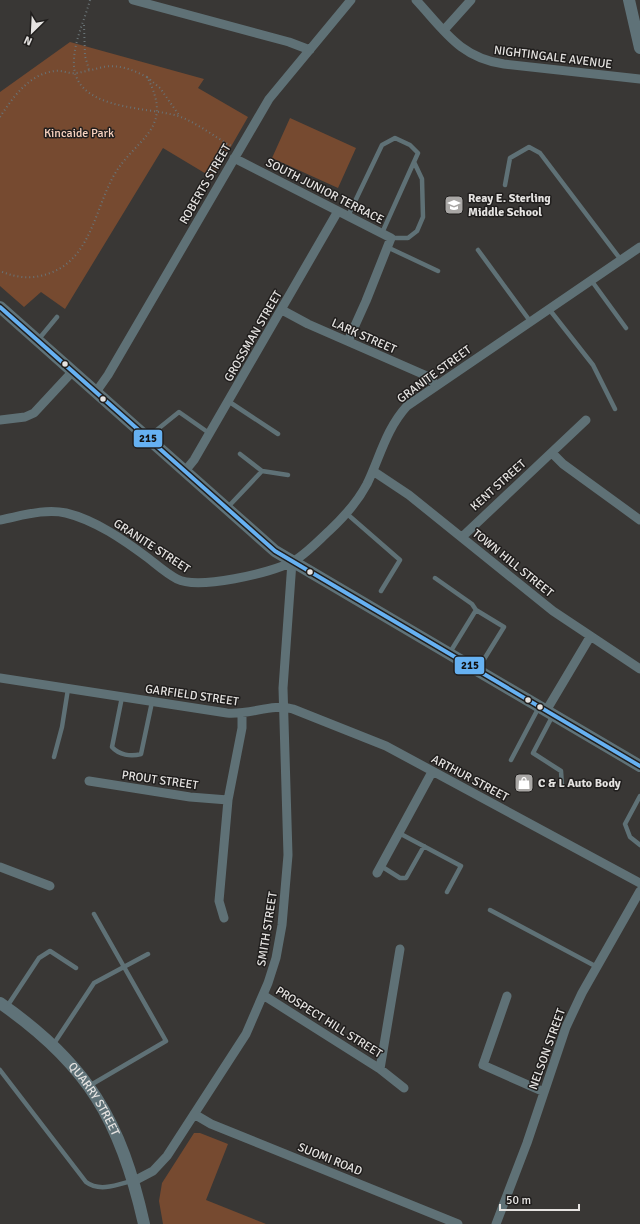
<svg xmlns="http://www.w3.org/2000/svg" width="640" height="1224" viewBox="0 0 640 1224" font-family="Signika,sans-serif">
	<style>
		.green { fill: #764a30 }
		.lines { fill: none; stroke-linecap: round; stroke-linejoin: round }
		.path { stroke: #697376; stroke-width: 2; stroke-dasharray: 1 3; stroke-linecap: butt }
		.lane { stroke: #5f7176; stroke-width: 4.5 }
		.street { stroke: #5f7176; stroke-width: 9 }
		.secondary { stroke: #5f7278; stroke-width: 12 }
		.bus-1-casing { stroke: #201e1d; stroke-width: 7 }
		.bus-1 { stroke: #66b1f2; stroke-width: 4 }
		.bus-dot { fill: #e5e3e1; stroke: #201e1d; stroke-width: 1.5 }
		.labels { text-anchor: middle; stroke-width: 3; stroke-linejoin: round; paint-order: stroke }
		.street-label { font-size: 12px; fill: #e5e3e1; stroke: #201e1d }
		.park-label { font-size: 12px; fill: #f8d3c0; stroke: #201e1d }
		.poi-label { font-size: 12px; font-weight: bold; fill: #e5e3e1; stroke: #201e1d; text-anchor: start }
		.line-badge { stroke: #201e1d; stroke-width: 1.5 }
		.pale-badge-label { font-size: 11px; text-anchor: middle; font-weight: bold; fill: #111 }
	</style>
	<rect width="100%" height="100%" fill="#393735"/>
	<path class="green" d="M70,42L204,79L198,88L248,117L213,178L163,148L65,309L41,292L24,307L0,286V92Z
		M290,118L356,148L338,188L272,158Z
		M194,1133H200L228,1144L206,1200L266,1224H163L159,1201L162,1183Z"/>
	<g class="lines">
		<path class="path" d="M90,0C85,19 75,39 74,59C70,111 145,106 178,116C194,121 215,137 231,146
			M84,25L85,56L89,70
			M147,77L160,88L179,115
			M0,117C13,97 29,74 55,71C62,70 69,74 76,73C85,72 94,69 103,67C119,64 133,70 147,77C176,131 134,138 113,177C95,210 90,259 50,273C32,280 17,278 0,271"/>
		<path class="lane" d="M505,185L510,158L529,147L540,153L621,260
			M348,216L382,145L395,138L410,145L418,153L382,233
			M391,238H408L417,231L423,217L422,179L414,162
			M387,247L438,271
			M478,250L530,321
			M591,280L626,328
			M549,309L593,365L615,409
			M38,340L57,317
			M228,401L278,434
			M148,437L179,412L209,433
			M240,454L262,471
			M228,507L262,471L288,475
			M346,513L400,560L381,591
			M435,578L472,604L476,610
			M449,654L476,610L504,627L478,669
			M122,697L112,747C119,755 131,757 141,754L152,702
			M553,715L533,753L561,771L562,786
			M54,757L62,727L68,689
			M511,760L539,707
			M640,796L625,824L630,837L640,845
			M399,833L461,866L447,892
			M381,866L400,878H406L424,846
			M490,910L597,967
			M6,1008L39,958L50,951L76,968
			M53,1045L94,983L148,954
			M0,1070L86,1182C99,1192 117,1185 131,1181
			M89,1086L166,1041L94,914"/>
		<path class="street" d="M133,0L289,42L310,50
			M416,0C444,30 460,58 504,64L640,79
			M444,30L471,0
			M234,158L391,238L366,301L348,341
			M282,310L308,324L427,376L436,385
			M96,392L108,375L269,99L351,0
			M0,420L25,417L34,413L73,371
			M552,453L563,464L640,520
			M185,471L194,460L338,211
			M373,471L409,495L553,611L640,669
			M0,520C21,516 45,508 66,513C95,520 124,540 148,558C157,565 167,574 177,579C198,590 271,573 292,562C305,555 318,541 329,531C344,517 358,501 367,484C380,457 386,429 407,406L640,247
			M462,537L586,420
			M0,678L227,713C251,715 272,703 293,709L386,746L640,883
			M546,711L590,637
			M89,781L190,797L228,800
			M0,867L50,886
			M377,873L432,772
			M224,918L219,901L228,800L242,728V714
			M263,995L380,1069L404,1088
			M507,996L483,1065L544,1092
			M380,1069L400,949
			M194,1114L211,1124L458,1224
			M134,1181L153,1171L167,1156L246,1034L268,983L276,958L282,925L288,855L283,688L292,562
			M496,1224L527,1143L566,1027L582,993L640,891"/>
		<g class="secondary">
			<path d="M629,0L640,48"/>
			<path d="M0,307L275,551L640,766"/>
			<path id="s1" d="M0,1003C88,1064 121,1121 144,1224"/>
		</g>
		<g class="bus-1-casing">
			<path id="bus-1" d="M0,307L275,551L640,766"/>
		</g>
		<use href="#bus-1" class="bus-1"/>
	</g>
	<defs>
		<g id="school-square" transform="scale(1)"><rect x="-9" y="-9" width="18" height="18" rx="4" fill="#a9a7a5" stroke="#201e1d"/><path d="M0-5L7-2L0 1L-7-2ZM-4 1L0 2.5L4 1V4Q0 6-4 4Z" fill="#fff"/></g>
		<g id="shop-square" transform="scale(1)"><rect x="-9" y="-9" width="18" height="18" rx="4" fill="#a9a7a5" stroke="#201e1d"/><path d="M-5-2.5h2.3a2.7 3.5 0 0 1 5.4 0H5L5.5 6h-11ZM-1.5-2.5h3a1.5 2.3 0 0 0-3 0Z" fill="#fff"/></g>
	</defs>
	<g fill-rule="evenodd">
		<use href="#school-square" x="454" y="205"/>
		<use href="#shop-square" x="524" y="783"/>
	</g>
	<g class="bus-dot">
		<circle cx="65" cy="364" r="3.5"/>
		<circle cx="103" cy="399" r="3.5"/>
		<circle cx="310" cy="572" r="3.5"/>
		<circle cx="528" cy="700" r="3.5"/>
		<circle cx="540" cy="707" r="3.5"/>
	</g>
	<g class="labels">
		<g class="street-label">
			<text transform="translate(553 57) rotate(7)" y="4">NIGHTINGALE AVENUE</text>
			<text transform="translate(205 184) rotate(-60)" y="4">ROBERTS STREET</text>
			<text transform="translate(325 191) rotate(27)" y="4">SOUTH JUNIOR TERRACE</text>
			<text transform="translate(253 336) rotate(-60)" y="4">GROSSMAN STREET</text>
			<text transform="translate(364 336) rotate(24)" y="4">LARK STREET</text>
			<text transform="translate(434 374) rotate(-36)" y="4">GRANITE STREET</text>
			<text transform="translate(498 485) rotate(-42)" y="4">KENT STREET</text>
			<text transform="translate(152 546) rotate(33)" y="4">GRANITE STREET</text>
			<text transform="translate(513 563) rotate(39)" y="4">TOWN HILL STREET</text>
			<text transform="translate(192 695) rotate(8)" y="4">GARFIELD STREET</text>
			<text transform="translate(470 778) rotate(28)" y="4">ARTHUR STREET</text>
			<text transform="translate(160 780) rotate(8)" y="4">PROUT STREET</text>
			<text transform="translate(267 929) rotate(-81)" y="4">SMITH STREET</text>
			<text transform="translate(329 1022) rotate(32)" y="4">PROSPECT HILL STREET</text>
			<text transform="translate(547 1049) rotate(-70)" y="4">NELSON STREET</text>
			<text dy="4" stroke="none"><textPath href="#s1" startOffset="136">QUARRY STREET</textPath></text>
			<text transform="translate(330 1159) rotate(22)" y="4">SUOMI ROAD</text>
		</g>
		<g class="park-label">
			<text x="79" y="137">Kincaide Park</text>
		</g>
		<g class="poi-label">
			<text x="468" y="202">Reay E. Sterling<tspan x="468" dy="14">Middle School</tspan></text>
			<text x="538" y="787">C &amp; L Auto Body</text>
		</g>
	</g>
	<g class="line-badge">
		<rect x="133" y="429" width="30" height="19" rx="4" fill="#66b1f2"/>
		<rect x="454" y="656" width="31" height="19" rx="4" fill="#66b1f2"/>
	</g>
	<g class="pale-badge-label">
		<text x="148" y="442">215</text>
		<text x="470" y="669">215</text>
	</g>
	<g transform="translate(32 32) rotate(204)" stroke="#201e1d" stroke-width="3" paint-order="stroke">
	<path d="M0-3L7 15L0 10L-7 15Z" fill="#e5e3e1"/>
	<text y="-6" font-size="11" font-weight="bold" text-anchor="middle" fill="#e5e3e1">N</text>
	</g>
	<path d="M500 1204v6h79v-6" fill="none" stroke="#e5e3e1" stroke-width="2"/>
	<text x="506" y="1204" font-size="12" fill="#e5e3e1" stroke="#201e1d" stroke-width="3" paint-order="stroke">50 m</text>
</svg>
